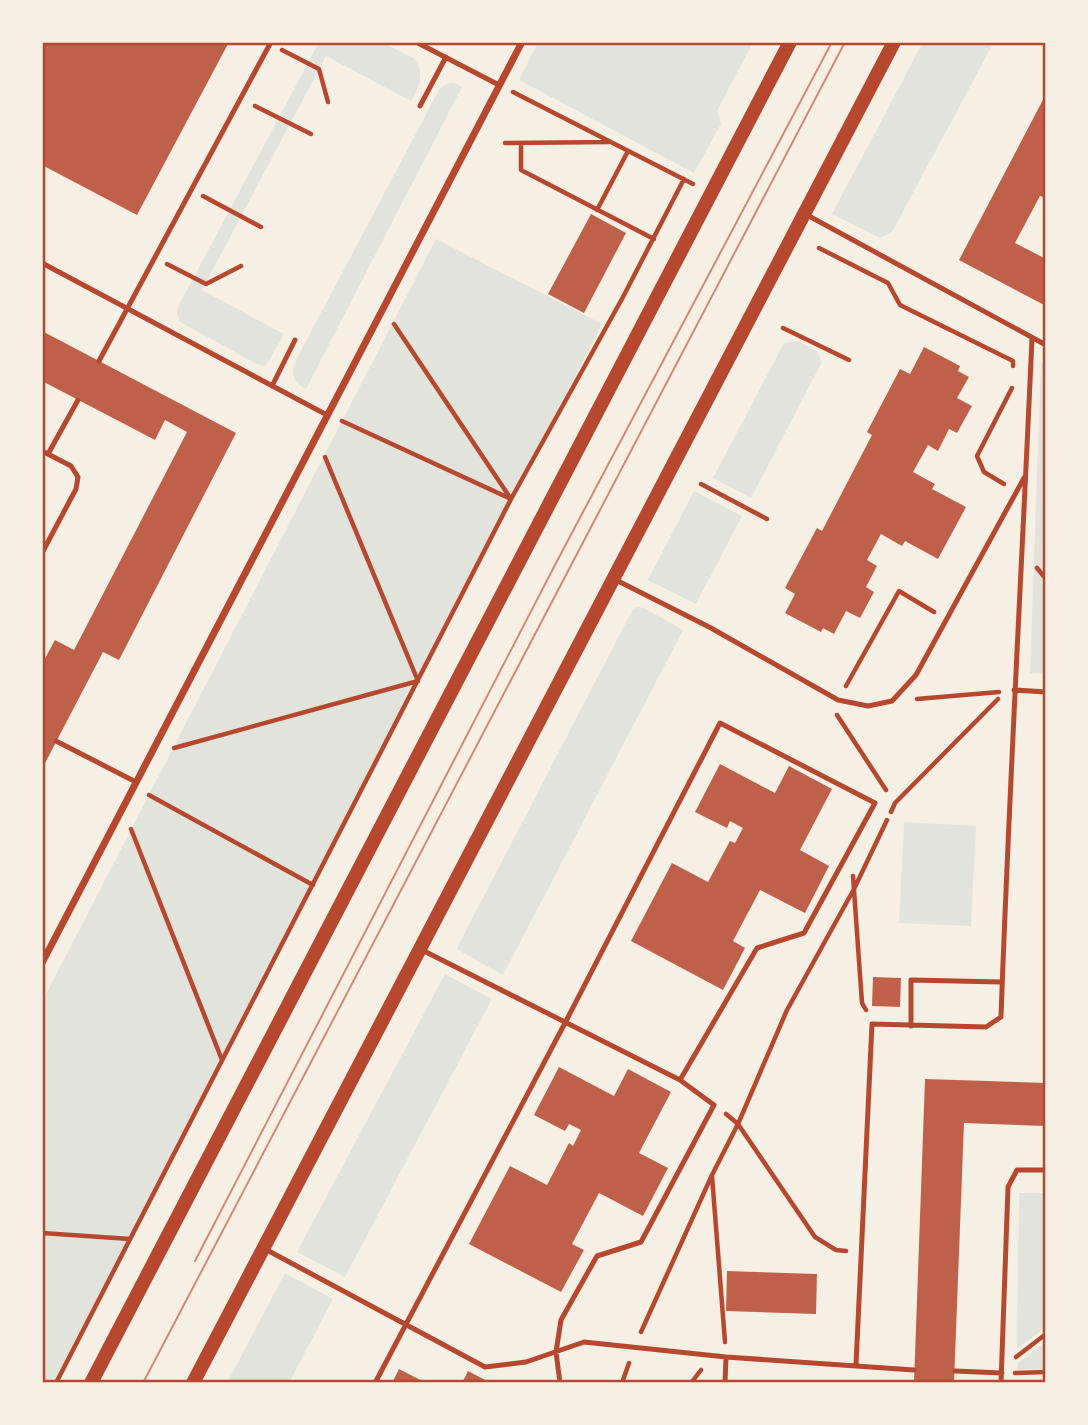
<svg xmlns="http://www.w3.org/2000/svg" width="1088" height="1425" viewBox="0 0 1088 1425" font-family="'Fira Sans Condensed',sans-serif">
	<style>
		.green { fill: #e2e4dc }
		.building { fill: #bf614a }
		.lines { fill: none; stroke-linecap: round; stroke-linejoin: round }
		.path { stroke: #b5482f; stroke-width: 4.5 }
		.service { stroke: #b5482f; stroke-width: 5 }
		.minor { stroke: #b5482f; stroke-width: 7 }
		.secondary { stroke: #b5482f; stroke-width: 14 }
		.tram { stroke: #cf8b77; stroke-width: 2 }
		.neatline { fill: none; stroke: #b5482f; stroke-width: 2.5 }
	</style>
	<rect width="100%" height="100%" fill="#f6efe4"/>
	<path class="green" d="M319,42H381L415,59L420,70V83L411,101L326,56L202,290L284,334L269,361L264,366L255,363L180,322L177,314L179,305Z
		M538,42H753L717,111L721,124L694,173L519,80Z
		M923,42H994L892,232L880,238L832,214Z
		M454,83L462,87L306,389C284,378 295,362 304,345L440,88L447,84Z
		M436,239L602,324L56,1383H42V1002Z
		M798,341L817,351L822,362L751,498L713,478L784,343Z
		M1041,362L1046,364V674L1030,673Z
		M694,491L742,516L696,604L648,580Z
		M638,607L644,608L683,630L503,975L458,950V946L633,609Z
		M904,822L976,826L971,926L899,923Z
		M445,974L492,999L345,1277L297,1252Z
		M1019,1193H1046V1327L1017,1349Z
		M285,1273L333,1299L289,1383H227Z
		M1046,1341V1369L1017,1370L1018,1363Z"/>
	<path class="building" d="M47,42H229L137,215L42,165V51Z
		M1046,94V197L1045,198L1040,196L1015,243L1046,259V306L959,260Z
		M591,214L626,233L584,313L548,294Z
		M42,331L236,433L119,660L103,652L42,769V662H43L55,640L74,650L187,432L165,420L155,440L42,381Z
		M924,347L960,366L958,371L969,377L957,398L972,406L957,433L949,429L938,451L928,445L913,472L935,484L932,489L966,507L938,559L905,541L902,546L881,534L867,560L877,566L866,587L874,592L860,618L846,611L834,634L823,628L821,632L785,613L795,594L785,588L817,528L822,531L872,435L867,432L900,369L910,374Z
		M720,764L775,793L789,766L832,789L800,850L829,866L805,913L760,890L733,941L745,948L723,990L631,941L672,863L708,882L730,841L735,843L743,828L730,821L727,828L695,812Z
		M873,977L901,978L900,1007L872,1006Z
		M559,1067L614,1096L628,1069L671,1092L639,1153L668,1168L643,1216L599,1193L572,1244L584,1250L561,1292L469,1244L510,1166L547,1185L569,1143L573,1146L581,1130L569,1124L565,1131L534,1115Z
		M925,1079L1046,1083V1126L964,1123L954,1383H914Z
		M727,1271L817,1274L816,1314L726,1311Z
		M399,1369L426,1383H392Z
		M468,1371L491,1383H462Z"/>
	<g class="lines">
		<path class="path" d="M282,50L319,69L328,102
			M513,92L693,184
			M255,106L311,134
			M505,143L610,142
			M521,143V170L654,239
			M203,196L261,227
			M597,210L628,151
			M819,248L888,283L900,305L1013,361V366
			M167,264L206,284L241,266
			M783,328L849,360
			M342,421L511,499L394,324
			M701,484L767,519
			M1004,484L984,472L977,456L1012,388
			M1037,568L1046,579
			M846,686L899,591L934,612
			M917,699L999,692
			M837,715L886,790
			M174,748L418,681L325,457
			M149,795L313,885
			M891,812L895,803L998,699
			M131,829L222,1060
			M853,876L862,1003L866,1010
			M726,1114L738,1124L815,1237L836,1250L846,1251
			M712,1176L725,1342
			M42,1233L130,1239
			M641,1332L712,1175L738,1124L787,1010L854,889L887,820
			M1016,1357L1046,1334
			M1015,1373L1046,1372
			M56,1383L511,499L623,297L684,179
			M622,1383L629,1363
			M691,1383L701,1370"/>
		<path class="service" d="M416,42L499,85
			M420,106L446,57
			M807,215L1046,345
			M42,263L327,415
			M99,361L271,42
			M272,386L295,340
			M42,451L71,466L78,477L76,489L42,553
			M48,454L78,400
			M616,580L711,628L838,700L868,706L892,701L916,675L1024,478
			M1014,690L1046,692
			M56,741L136,782
			M422,950L680,1080L714,1105L641,1242L597,1256L561,1320L556,1352L560,1383
			M911,1026V980L1002,982
			M265,1249L485,1367L526,1362L584,1342L726,1357L914,1370
			M856,1365L872,1024L986,1027L1001,1017C1009,791 1022,564 1032,338
			M955,1371L1002,1373
			M375,1383L565,1023L720,723L875,803L804,933L757,948L680,1080
			M725,1383L726,1357
			M1001,1383L1008,1187L1017,1170H1046"/>
		<path class="minor" d="M42,963L522,42"/>
		<path class="secondary" d="M91,1383L790,42
			M193,1383L894,42"/>
		<path class="tram" d="M195,1261L556,563L832,42
			M143,1383L845,42"/>
	</g>
	<rect width="1088" height="1425" fill="none" stroke="#f6efe4" stroke-width="88"/>
	<rect x="44" y="44" width="1000" height="1337" class="neatline"/>
</svg>
